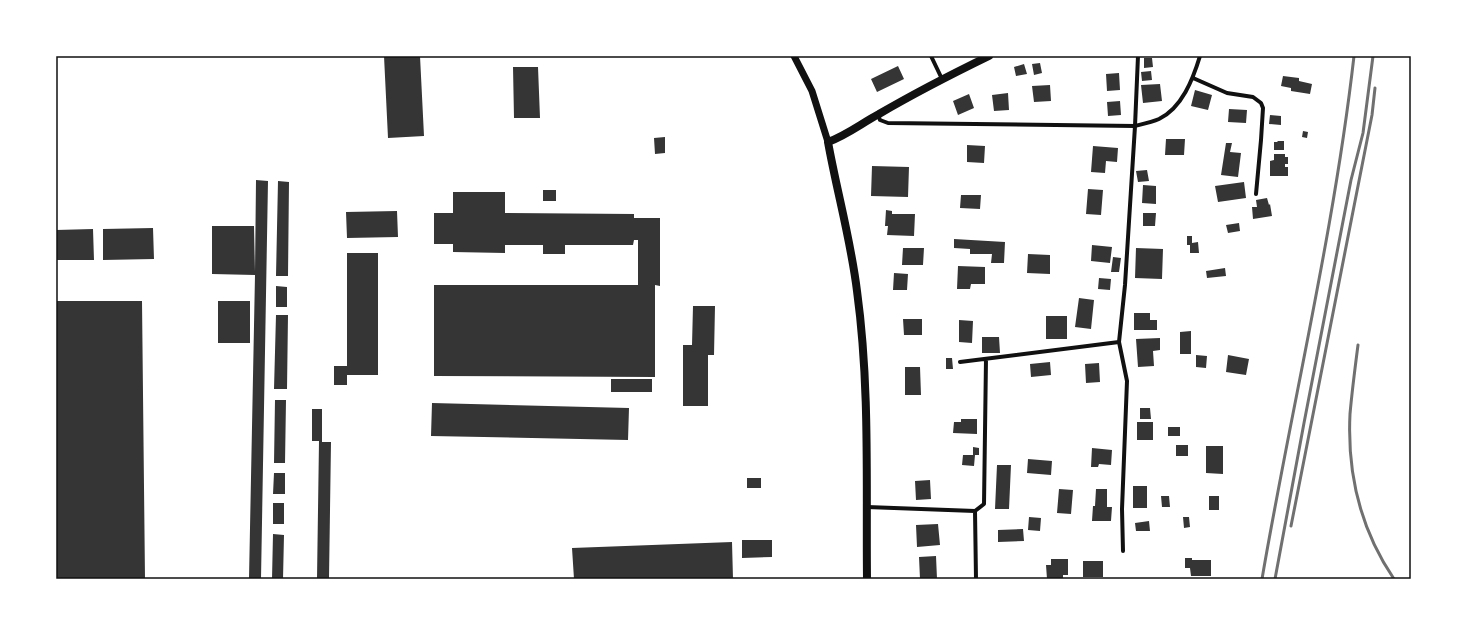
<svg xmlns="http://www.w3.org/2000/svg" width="1467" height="635" viewBox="0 0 1467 635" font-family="'IBM Plex Sans',sans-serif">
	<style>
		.building { fill: #353535 }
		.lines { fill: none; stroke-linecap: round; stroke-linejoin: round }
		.minor { stroke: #111; stroke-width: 4 }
		.tertiary { stroke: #111; stroke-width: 7 }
		.secondary { stroke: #111; stroke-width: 8 }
		.rail { stroke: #707070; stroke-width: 3 }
		.neatline { fill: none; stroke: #111; stroke-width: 1.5 }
	</style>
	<rect width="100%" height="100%" fill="#fff"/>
	<path class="building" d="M384,56H420L424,136L388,138Z
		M1144,58H1152L1153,67L1144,68Z
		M1040,63L1042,73L1034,75L1032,64Z
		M1024,64L1027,74L1016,76L1014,67Z
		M898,66L904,79L877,92L871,79Z
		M513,67H538L540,118H514Z
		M1151,71L1152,80L1142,81L1141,72Z
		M1119,73L1120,90L1107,91L1106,74Z
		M1283,76L1299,78V81L1312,84L1310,94L1291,91V88L1281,86Z
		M1160,84L1162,101L1143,103L1141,85Z
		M1050,85L1051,101L1034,102L1032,86Z
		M1195,90L1212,95L1208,110L1191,106Z
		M1008,93L1009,110L994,111L992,95Z
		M969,94L974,108L958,115L953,101Z
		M1120,101L1121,115L1108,116L1107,102Z
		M1229,109L1247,110L1246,123L1228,122Z
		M1270,115L1281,116V125L1269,124Z
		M1303,131L1308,132L1307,138L1302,137Z
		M665,137V153L655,154L654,138Z
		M1166,139H1185L1184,155H1165Z
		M1278,141H1284V150H1274V142H1277Z
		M1226,143H1232L1230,152L1241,153L1238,177L1221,175Z
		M967,145L985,146L984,163L967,162Z
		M1093,146L1118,148L1117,162L1106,161L1105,173L1091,172Z
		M1274,154H1285V157H1288V164H1285V167H1288V176H1270V161L1274,160Z
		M872,166L909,167L908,197L871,196Z
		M1147,170L1149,181L1138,182L1136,171Z
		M256,180L268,181L261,579H249L255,275L212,274V226H254L255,272Z
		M278,181L289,182L288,276H276Z
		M1244,182L1246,198L1218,202L1215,186Z
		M1143,185L1156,186V204L1142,203Z
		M1088,189L1103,190L1101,215L1086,214Z
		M543,190H556V201H543Z
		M453,192H505V213L634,214V218H660V286L655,285V377L434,376V285H638V240H634L633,245H565V254H543V245H505V253L453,252V244H434V213H453Z
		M961,195H981L980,209L960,208Z
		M1267,198L1269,205L1270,204L1272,216L1253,219L1252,207H1257L1256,200Z
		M886,210L892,211V214H915L914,236L887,235L888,226H885Z
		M397,211L398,237L347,238L346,212Z
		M1143,213H1156L1155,226H1143Z
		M1239,223L1240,231L1228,233L1226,225Z
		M153,228L154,259L103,260V229Z
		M93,229L94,260H56V230Z
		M1187,236H1192V243L1198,242L1199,253H1190V245H1187Z
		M954,239L1005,242L1004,263H991L992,254H970V249L954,248Z
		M1092,245L1112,247L1110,263L1091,261Z
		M903,248H924L923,265H902Z
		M1136,248L1163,249L1162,279L1135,278Z
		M347,253H378V375H347V385H334V366H347Z
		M1028,254L1050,255V274L1027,273Z
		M1113,257L1121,258L1119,272H1111Z
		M958,266L985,267V284H971L970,289H957Z
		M1225,268L1226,276L1207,278L1206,271Z
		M894,273L908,274L907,290H893Z
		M1099,278L1111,279L1110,290L1098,289Z
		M276,286L287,287V307H276Z
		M1079,298L1094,300L1091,329L1075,327Z
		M56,301H142L145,579H56Z
		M218,301H250V343H218Z
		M693,306H715L714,355H708V406H683V345H692Z
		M1134,313H1150V320H1157V330H1134Z
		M276,315H288L287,389H274Z
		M1046,316H1067V339H1046Z
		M903,319H922V335H904Z
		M959,320L973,321L972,343L959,342Z
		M1191,331V354H1180V332Z
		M982,337H999L1000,353H982Z
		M1160,338V350L1153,351L1154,366L1138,367L1136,339Z
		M1196,355L1207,356L1206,368L1196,367Z
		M1228,355L1249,359L1246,375L1226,372Z
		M946,358H952L953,369H946Z
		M1050,362L1051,375L1031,377L1030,364Z
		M1099,363L1100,382L1086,383L1085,364Z
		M905,367H920L921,395H905Z
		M611,379H652V392H611Z
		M275,400H286L285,463H274Z
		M432,403L629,408L628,440L431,436Z
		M1140,408H1150L1151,419H1140Z
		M312,409H322V442H331L329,579H317L319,441H312Z
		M961,419H977V434L953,433L954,422H961Z
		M1137,422H1153V440H1137Z
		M1168,427H1180V436H1168Z
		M1176,445H1188V456H1176Z
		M1206,446H1223V474L1206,473Z
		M973,447L979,448V455H975L974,466L962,465L963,455H973Z
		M1092,448L1112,450L1111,465L1099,464L1098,467H1091Z
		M1028,459L1052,461L1051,475L1027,473Z
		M997,465H1011L1009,509H995Z
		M274,473H285V494H273Z
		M747,478H761V488H747Z
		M930,480L931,499L916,500L915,481Z
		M1133,486H1147V508H1133Z
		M1059,489L1073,490L1071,514L1057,513Z
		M1096,489H1107V507H1112L1111,521H1092L1093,506H1095Z
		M1161,496H1169L1170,507H1162Z
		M1209,496H1219V510H1209Z
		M273,503H284V524H273Z
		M1029,517L1041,518L1040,531L1028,530Z
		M1183,517H1189L1190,527L1184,528Z
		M1149,521L1150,531H1136L1135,523Z
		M938,524L940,545L917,547L916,525Z
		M1023,529L1024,541L998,542V530Z
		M273,534L284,535L283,579H272Z
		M742,540H772V557L742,558Z
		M732,542L733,579H574L572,548Z
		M936,556L937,579H920L919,557Z
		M1185,558H1192V560H1211V576H1191L1190,568H1185Z
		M1051,559H1068V575H1063V579H1047L1046,565H1051Z
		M1083,561H1103V577H1083Z"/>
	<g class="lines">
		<path class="minor" d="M931,56L942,79
			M1193,78L1227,93L1253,97L1261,103L1263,108L1261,140L1256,194
			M878,115L880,120L888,123L1135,126C1143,124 1152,122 1159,119C1182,108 1193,79 1200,56
			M960,362L1119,342
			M867,507L975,511
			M1123,551L1122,509L1127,381L1119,342L1125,285L1135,126L1138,56
			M976,579L975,511L984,504L986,359"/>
		<path class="tertiary" d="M794,56L812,91L828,142"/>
		<path class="secondary" d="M867,579C866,483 870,386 857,291C851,241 837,192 828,142C847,135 862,123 879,114C915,93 952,74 989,56"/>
		<path class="rail" d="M1358,345C1355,368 1352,391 1350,414C1347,475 1360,529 1394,579
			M1291,526L1372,115L1375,88
			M1262,579C1292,404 1334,232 1354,56
			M1275,579L1304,423L1351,180L1363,133L1373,56"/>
	</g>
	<rect width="1467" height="635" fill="none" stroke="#ffffff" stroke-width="114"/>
	<rect x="57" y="57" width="1353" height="521" class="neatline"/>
</svg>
